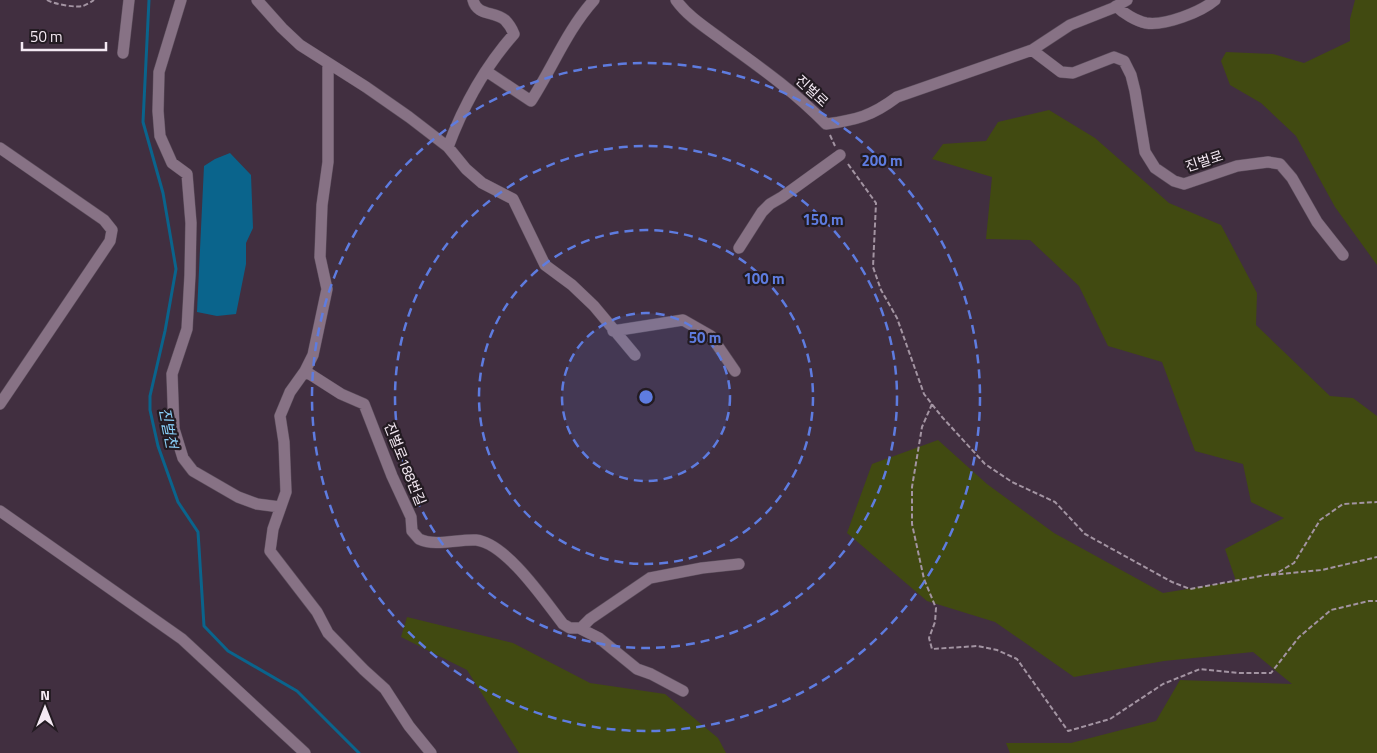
<svg xmlns="http://www.w3.org/2000/svg" width="1377" height="753" viewBox="0 0 1377 753" font-family="'Titillium Web','Noto Sans KR',sans-serif">
	<style>
		.green { fill: #414a11 }
		.water { fill: #0a648c }
		.lines { fill: none; stroke-linecap: round; stroke-linejoin: round }
		.stream { stroke: #0a648c; stroke-width: 3 }
		.minor-casing { stroke: #5c4e5c; stroke-width: 12 }
		.path { stroke: #a394a2; stroke-width: 2; stroke-dasharray: 5 2.5; stroke-linecap: butt }
		.minor { stroke: #877285; stroke-width: 11 }
		.ring { fill: none; stroke: #5e7ce0; stroke-width: 2.5; stroke-dasharray: 9 6 }
		.labels { text-anchor: middle; stroke-width: 4.5; stroke-linejoin: round; paint-order: stroke }
		.street-label { font-size: 14px; fill: #f4e9f3; stroke: #231b22 }
		.water-label { font-size: 15px; font-style: italic; fill: #89d0f9; stroke: #231b22 }
		.centre { fill: #5e7ce0; stroke: #231b22; stroke-width: 2.5 }
		.ring-label { font-size: 15px; text-anchor: middle; font-weight: bold; fill: #5e7ce0; stroke: #231b22; stroke-width: 4.5; stroke-linejoin: round; paint-order: stroke }
	</style>
	<rect width="100%" height="100%" fill="#412f40"/>
	<path class="green" d="M1355,0H1377V265L1335,207L1296,136L1261,103L1230,85L1221,61L1226,52L1273,54L1304,63L1350,41V19Z
		M1049,110L1095,138L1169,203L1221,225L1257,293L1256,325L1330,396L1353,398L1377,416V753H1010L1006,743H1071L1156,721L1180,680L1292,684L1253,652L1164,661L1074,677L995,622L927,601L847,533L872,464L938,440L987,484L1054,533L1163,593L1236,581L1225,549L1284,518L1251,502L1243,464L1195,451L1162,362L1108,346L1079,286L1030,240L986,239L992,177L932,159L943,144L986,141L998,122Z
		M407,617L513,643L590,683L665,694L718,738L726,753H519L467,670L401,637Z"/>
	<path class="water" d="M230,153L251,175L253,228L246,243V264L236,314L217,316L197,312L204,166L215,159Z"/>
	<g class="lines">
		<path class="stream" d="M149,0L143,122L163,193L176,269L165,331L150,396V410L158,446L178,502L198,532L204,626L228,651L297,691L359,753"/>
		<g class="minor-casing">
			<path id="minor" d="M181,0L159,72L158,111L160,136L172,163L187,174L191,223L190,275L187,329L172,374L174,429L183,458L193,471L238,497L257,504L280,507
				M257,0L282,28L300,45L366,87L409,117L448,147L466,169L482,183L513,199L545,265L572,285L594,306L635,355
				M676,0C688,17 708,29 725,42C761,68 795,92 826,124C856,120 872,116 897,97L1032,50L1070,25L1113,8L1127,0
				M1116,6C1123,13 1136,21 1146,23C1165,26 1201,12 1215,0
				M1032,50L1061,72L1073,73L1114,57L1124,61L1131,75L1135,91L1145,152L1155,168L1174,181L1184,184L1237,166L1268,162L1280,164L1292,178L1317,222L1343,255
				M123,53L129,0
				M328,63V162L322,205L320,257L327,289L313,355L305,371L290,392L280,416L284,442L286,492L273,529L270,551L317,612L328,633L364,670L385,689L409,726L431,753
				M486,71L531,101C553,67 567,30 594,0
				M448,147C464,104 484,68 514,34C512,29 509,24 505,20C494,11 477,16 473,0
				M0,148L104,220L112,230L110,241L0,404
				M739,248L762,212L770,204L782,197L840,155
				M613,331L683,320L711,336L735,371
				M305,371L341,394L364,404L392,476L411,517L412,531L419,539C436,547 457,539 476,540C506,543 545,601 563,624L570,628H581L590,619L650,578L702,568L739,564
				M0,511L182,639L305,753
				M579,628L599,638L637,669L651,674L683,691"/>
		</g>
		<path class="path" d="M47,0C53,4 76,8 83,6C86,5 91,2 94,0
			M830,135L835,146
			M848,164L876,203L873,267L881,290L897,318L924,394L942,417L985,464L1012,482L1055,502L1085,534L1172,582L1190,589L1277,573L1294,563L1320,520L1343,504L1377,502
			M932,404L922,427L912,487V524L924,579L936,608L935,622L929,638L932,649L977,646L997,650L1017,659L1068,731L1110,719L1163,684L1200,669L1239,673H1271L1299,637L1331,610L1369,601H1377
			M1271,575L1322,570L1377,557"/>
		<use href="#minor" class="minor"/>
	</g>
	<circle cx="646" cy="397" r="84" fill="#5e7ce0" fill-opacity=".12"/>
	<g class="ring">
		<circle cx="646" cy="397" r="84"/>
		<circle cx="646" cy="397" r="167"/>
		<circle cx="646" cy="397" r="251"/>
		<circle cx="646" cy="397" r="334"/>
	</g>
	<g class="labels">
		<g class="street-label">
			<text transform="translate(812 91) rotate(43)" y="5">진벌로</text>
			<text transform="translate(1204 161) rotate(-18)" y="5">진벌로</text>
			<text transform="translate(405 464) rotate(68)" y="5">진벌로188번길</text>
		</g>
		<g class="water-label">
			<text transform="translate(168 428) rotate(79)" y="5">진벌천</text>
		</g>
	</g>
	<circle cx="646" cy="397" r="8" class="centre"/>
	<g class="ring-label">
		<text x="882" y="166">200 m</text>
		<text x="823" y="225">150 m</text>
		<text x="764" y="284">100 m</text>
		<text x="705" y="343">50 m</text>
	</g>
	<g transform="translate(45 708)" stroke="#231b22" stroke-width="4" paint-order="stroke">
	<path d="M0-4L9 19L0 12L-9 19Z" fill="#f4e9f3"/>
	<text y="-8" font-size="14" font-weight="bold" text-anchor="middle" fill="#f4e9f3">N</text>
	</g>
	<path d="M22 42v8h84v-8" fill="none" stroke="#f4e9f3" stroke-width="2.5"/>
	<text x="30" y="42" font-size="15" fill="#f4e9f3" stroke="#231b22" stroke-width="4" paint-order="stroke">50 m</text>
</svg>
